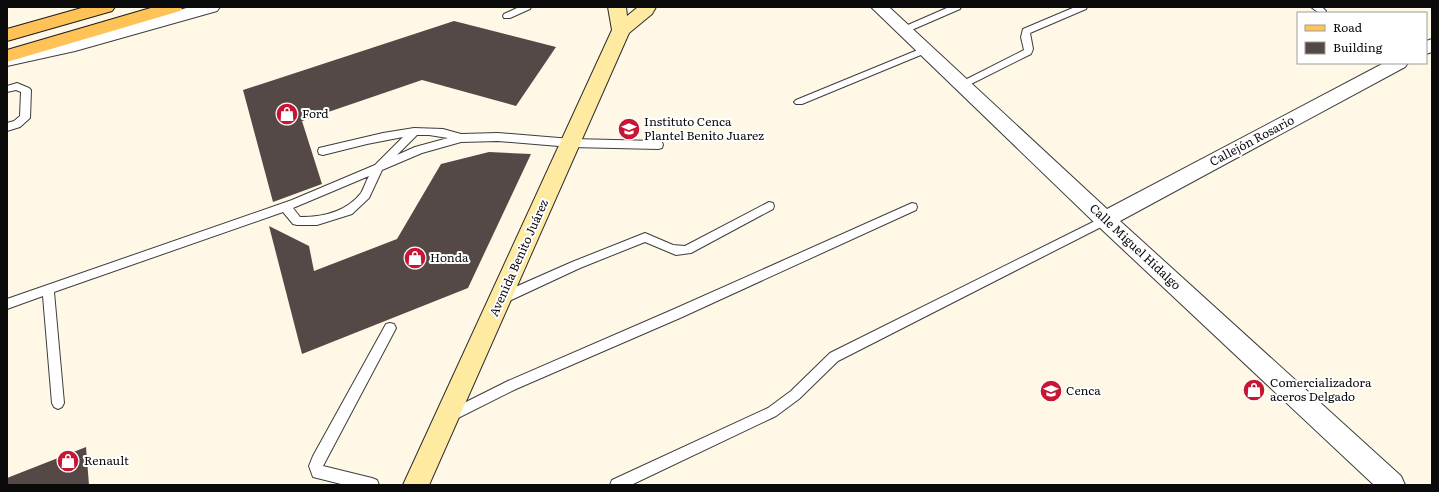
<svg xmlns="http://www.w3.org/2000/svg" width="1439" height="492" viewBox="0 0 1439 492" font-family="Literata,serif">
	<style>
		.building { fill: #544946 }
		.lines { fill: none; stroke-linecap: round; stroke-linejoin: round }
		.service-casing { stroke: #3d3d3d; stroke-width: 2 }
		.minor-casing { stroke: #3d3d3d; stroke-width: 2 }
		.tertiary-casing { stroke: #3d3d3d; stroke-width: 2 }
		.secondary-casing { stroke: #2c2c2c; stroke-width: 2 }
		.primary-casing { stroke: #1b1b1b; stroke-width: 2 }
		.service { fill: #fff; fill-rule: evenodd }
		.minor { fill: #fff; fill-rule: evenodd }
		.tertiary { fill: #fff; fill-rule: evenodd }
		.secondary { fill: #ffeaa2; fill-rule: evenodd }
		.primary { fill: #ffc257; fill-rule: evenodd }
		.labels { text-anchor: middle; stroke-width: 4; stroke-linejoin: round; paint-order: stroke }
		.poi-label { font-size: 12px; fill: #0a0a0a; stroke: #fff; text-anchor: start }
		.street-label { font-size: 12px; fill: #0a0a0a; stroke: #fff }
	</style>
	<rect width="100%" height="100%" fill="#fff8e7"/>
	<path class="building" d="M454,21L556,47L516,106L422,80L302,121L322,184L273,202L243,90Z
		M489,152L531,154L468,288L302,354L269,226L309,246L314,271L397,239L441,164Z
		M86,447L89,485H7V478Z"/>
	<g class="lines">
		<g class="service-casing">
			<path id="service" d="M519,7H531L530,9L510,18H504L503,16L504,14Z
				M949,7H961L960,9L907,32L904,33L900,30L901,28Z
				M1075,7H1087L1086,9L1030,33L1033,49L1031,54L965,87H959L957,85L959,83L1024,50L1021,37L1023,29Z
				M1311,7H1322L1326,11L1325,13H1319Z
				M925,47L930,50L928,52L802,104H796L794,102L796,100Z
				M17,83L29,88L31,90L30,118L20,127L7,131V123L14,121L20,116L21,92L16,90L7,92V86Z
				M414,128L443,129L461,134L498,133L571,139L658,141L662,142L663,145L662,148L658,149L571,147L498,141L461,142L422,153L382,170L369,198L352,214L317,225H297L293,224L283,212L54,292L64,403L62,407L58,409L54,407L52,403L43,296L7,309V299L292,200L375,165L403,137L367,144L323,155L319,154L318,151L319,148L383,133ZM417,135H429L448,138L415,147L397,155ZM369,176C366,181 364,188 361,193C346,212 323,217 300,217L293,208Z
				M769,202L773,203L774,206L773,209L691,253L676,255L645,242L580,268L505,303L501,304L497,303L495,299L497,295L572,262L645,233L673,245L685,246Z
				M912,203L916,204L917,207L916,210L680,318L516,389L450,422L446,420L444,416L446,412L508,381L672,310Z
				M1105,216L1109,217L1110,220L1109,223L838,361L799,399L776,416L631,485H610L612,480L768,408L791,391L830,353Z
				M390,323L394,324L396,328L394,332L323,466L372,478L377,480L379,485H345L313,477L309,466L313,456L386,324Z"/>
		</g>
		<g class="minor-casing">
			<path id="minor" d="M871,7H889L1107,209L1384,63H1408L1405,67L1120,221L1401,476L1405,485H1374L1098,226Z
				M1432,39V52L1426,54V41Z"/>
		</g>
		<g class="tertiary-casing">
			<path id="tertiary" d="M190,7H220L217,11L75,51L7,66V54L75,39Z"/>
		</g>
		<g class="secondary-casing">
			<path id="secondary" d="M608,7H626L627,16L638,7H656L652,14L629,33L429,485H403L612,30Z"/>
		</g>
		<g class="primary-casing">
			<path id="primary" d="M85,7H115L112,11L7,41V29Z
				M154,7H183L180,11L7,62V50Z"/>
		</g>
		<use href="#service" class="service"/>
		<use href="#minor" class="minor"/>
		<use href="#tertiary" class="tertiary"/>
		<use href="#secondary" class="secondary"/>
		<use href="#primary" class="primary"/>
	</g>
	<defs>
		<g id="shop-disc" transform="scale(1.15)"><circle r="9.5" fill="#c71633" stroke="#fff"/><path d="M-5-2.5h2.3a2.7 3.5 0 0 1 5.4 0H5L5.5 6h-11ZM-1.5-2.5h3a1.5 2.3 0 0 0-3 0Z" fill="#fff"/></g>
		<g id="school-disc" transform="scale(1.15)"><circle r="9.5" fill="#c71633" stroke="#fff"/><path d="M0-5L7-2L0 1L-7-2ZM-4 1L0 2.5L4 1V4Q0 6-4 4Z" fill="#fff"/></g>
	</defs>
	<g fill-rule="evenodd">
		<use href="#shop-disc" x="287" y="114"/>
		<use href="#school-disc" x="629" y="129"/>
		<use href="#shop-disc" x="415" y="258"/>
		<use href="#shop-disc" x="1254" y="390"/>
		<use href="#school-disc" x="1051" y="391"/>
		<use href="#shop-disc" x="68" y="461"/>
	</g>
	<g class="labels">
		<g class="poi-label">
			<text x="302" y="118">Ford</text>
			<text x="644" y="126">Instituto Cenca<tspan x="644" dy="14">Plantel Benito Juarez</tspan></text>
			<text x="430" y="262">Honda</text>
			<text x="1270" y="387">Comercializadora<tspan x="1270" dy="14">aceros Delgado</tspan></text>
			<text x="1066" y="395">Cenca</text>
			<text x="84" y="465">Renault</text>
		</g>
		<g class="street-label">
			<text transform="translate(1252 141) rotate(-28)" y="4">Callejón Rosario</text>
			<text transform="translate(1135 247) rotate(43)" y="4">Calle Miguel Hidalgo</text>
			<text transform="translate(519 258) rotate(-66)" y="4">Avenida Benito Juárez</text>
		</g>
	</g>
	<rect width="1439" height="492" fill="none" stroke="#0a0a0a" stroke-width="16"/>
	<rect x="1297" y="12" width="130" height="52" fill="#ffffff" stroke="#9d9d9d"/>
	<rect x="1305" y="25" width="20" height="6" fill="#ffc257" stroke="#9d9d9d"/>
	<text x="1333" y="32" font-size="12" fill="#0a0a0a">Road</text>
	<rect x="1305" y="42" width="20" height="12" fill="#544946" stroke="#9d9d9d"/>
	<text x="1333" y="52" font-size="12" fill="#0a0a0a">Building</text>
</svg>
